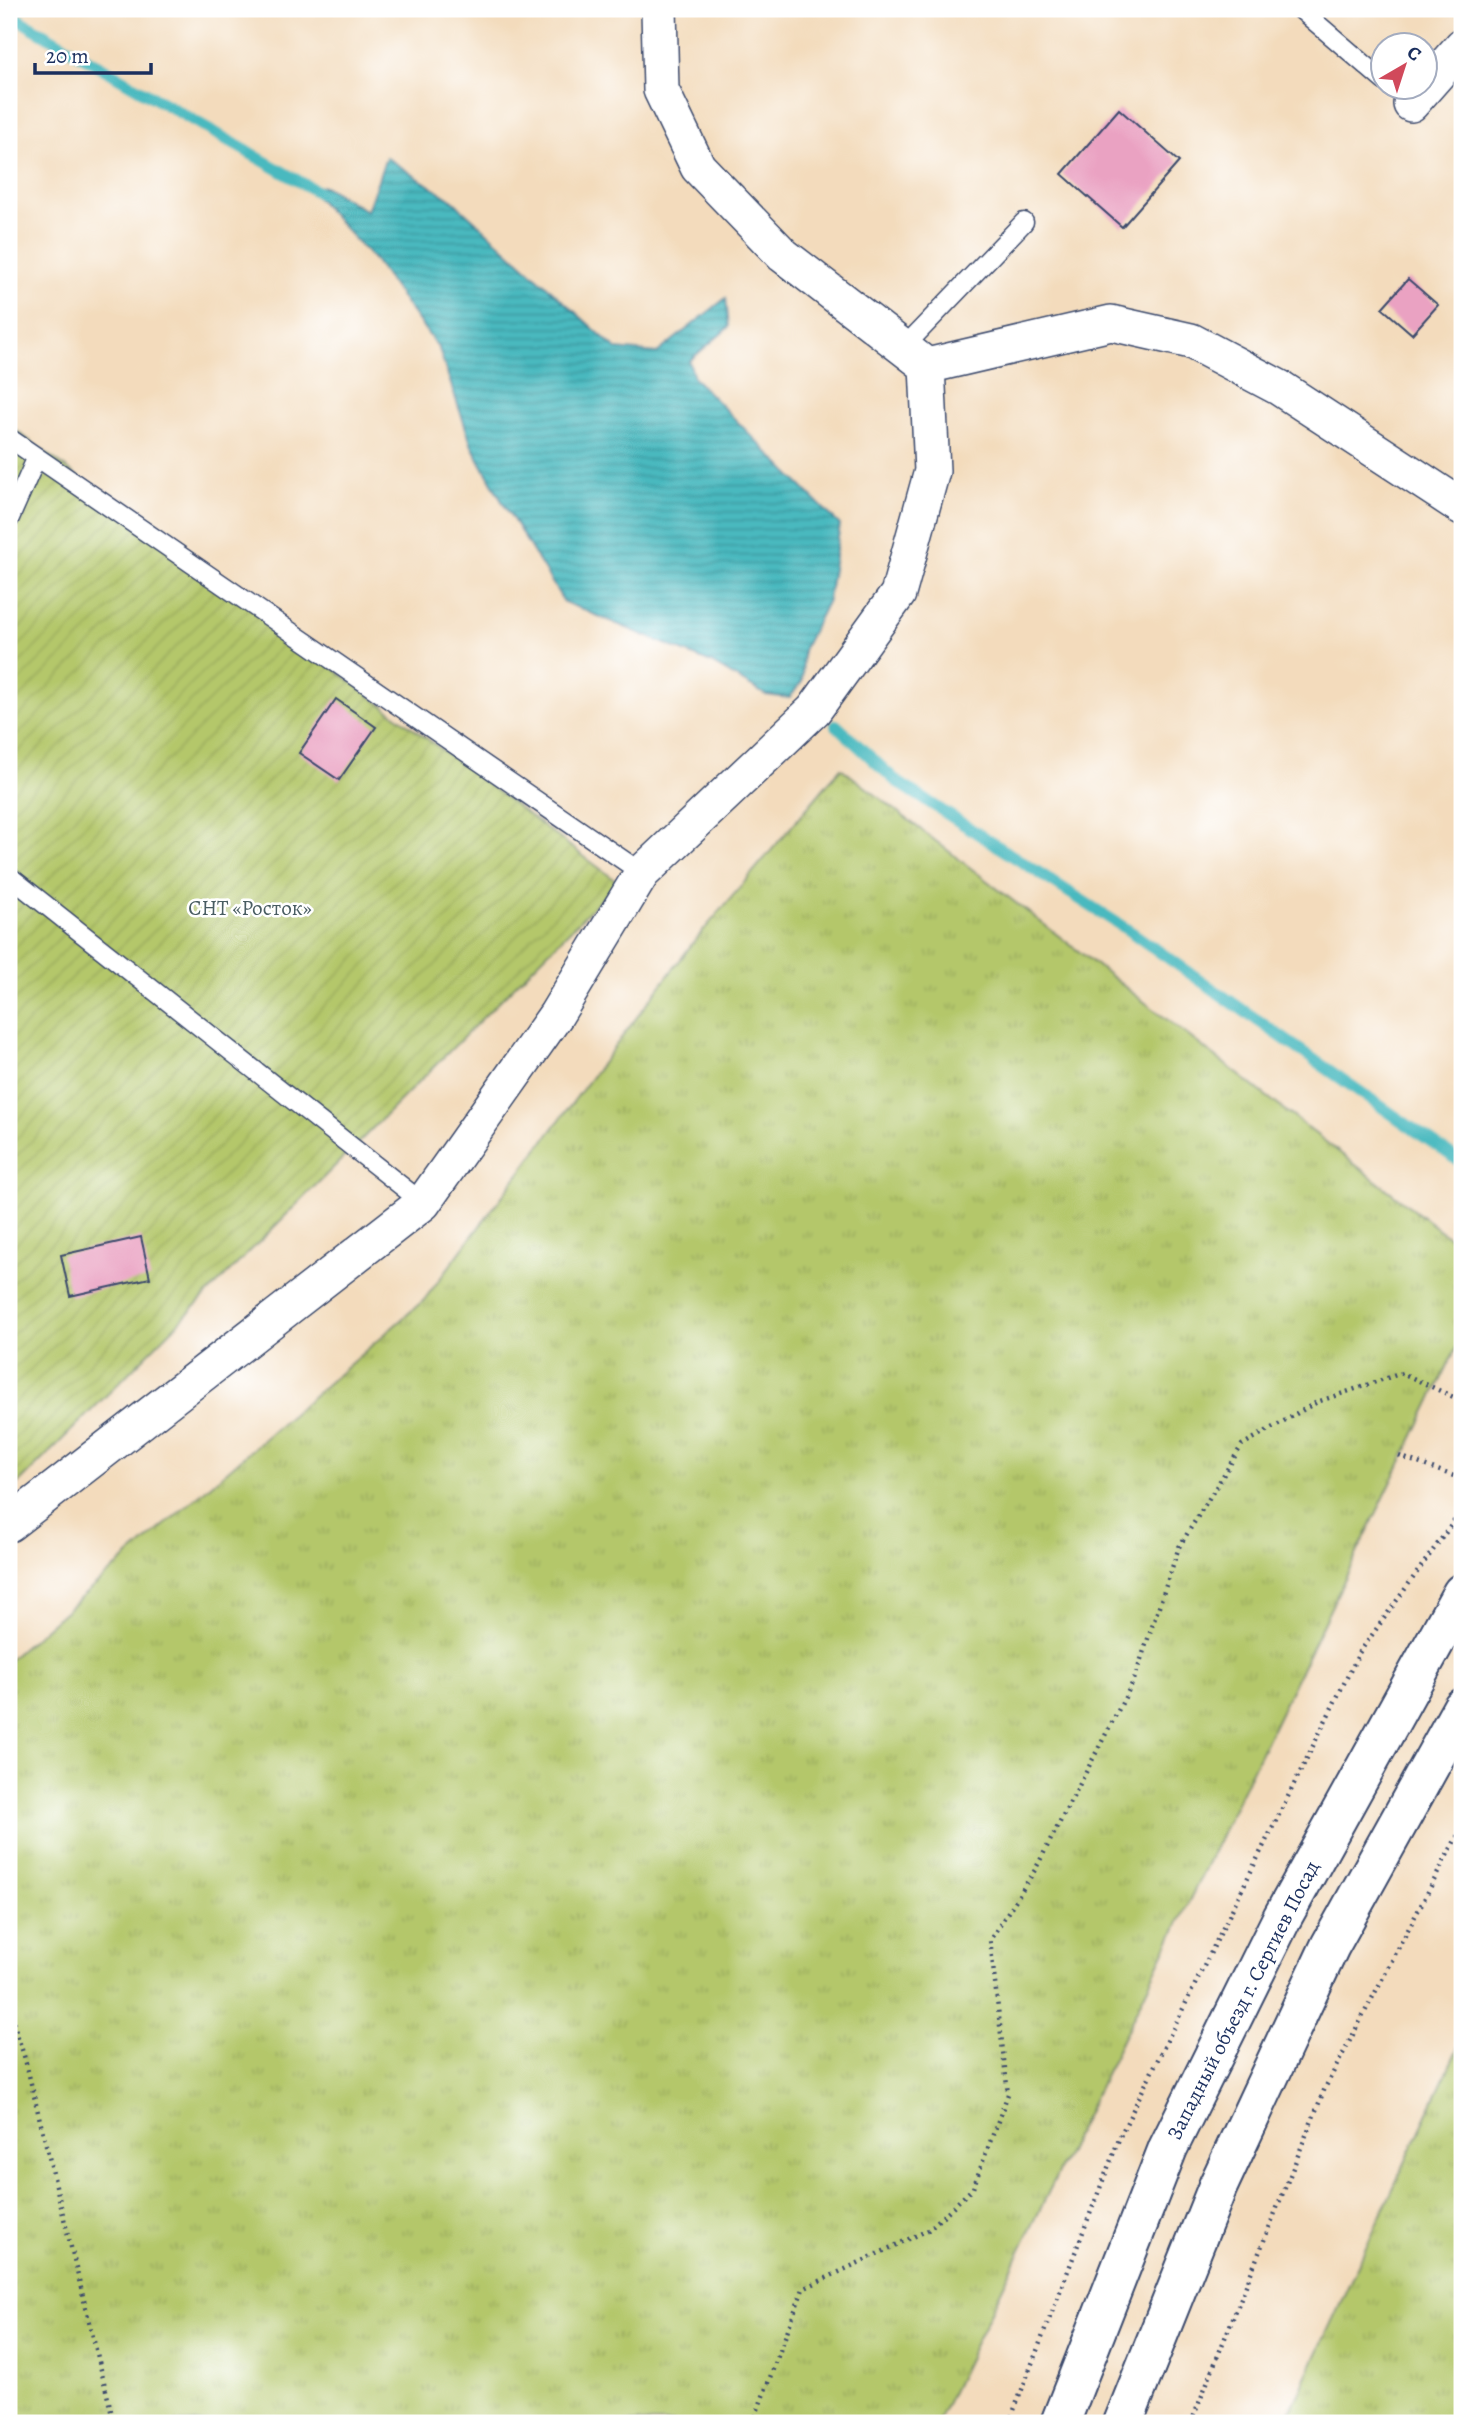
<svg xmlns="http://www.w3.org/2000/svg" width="1471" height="2432" viewBox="0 0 1471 2432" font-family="Alegreya,serif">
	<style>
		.grass { fill: url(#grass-tufts); stroke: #687b64; stroke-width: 2 }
		.garden { fill: url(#garden-furrows); stroke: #687b64; stroke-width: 2 }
		.water { fill: url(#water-rules); stroke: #32748e; stroke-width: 2 }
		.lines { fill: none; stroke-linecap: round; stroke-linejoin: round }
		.stream { stroke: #49b9bf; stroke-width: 12 }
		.building { fill: #eaa2c2 }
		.lane-casing { stroke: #3b496c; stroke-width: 21 }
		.street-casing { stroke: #3b496c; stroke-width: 38 }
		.primary-casing { stroke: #3b496c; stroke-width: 42 }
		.path { stroke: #3b496c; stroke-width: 4.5; stroke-dasharray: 2 5; stroke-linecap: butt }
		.lane { stroke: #fff; stroke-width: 18 }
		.street { stroke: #fff; stroke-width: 35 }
		.primary { stroke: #fff; stroke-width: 38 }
		.labels { text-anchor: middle; stroke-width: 5; stroke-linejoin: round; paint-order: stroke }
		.park-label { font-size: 21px; fill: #495d62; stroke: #fff }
		.street-label { font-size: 21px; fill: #1b2f5e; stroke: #fff }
	</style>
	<defs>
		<pattern id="grass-tufts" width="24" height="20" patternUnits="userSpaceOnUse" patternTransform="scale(1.75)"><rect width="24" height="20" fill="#b4c76a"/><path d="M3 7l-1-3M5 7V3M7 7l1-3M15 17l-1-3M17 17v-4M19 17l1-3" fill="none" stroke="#9aab5e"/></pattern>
		<pattern id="garden-furrows" width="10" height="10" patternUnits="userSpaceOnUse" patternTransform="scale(1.75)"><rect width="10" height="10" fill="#b4c76a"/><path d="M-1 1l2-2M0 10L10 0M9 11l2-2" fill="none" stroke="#9aab5e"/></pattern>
		<pattern id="water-rules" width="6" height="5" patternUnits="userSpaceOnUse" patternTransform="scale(1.75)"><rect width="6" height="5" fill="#49b9bf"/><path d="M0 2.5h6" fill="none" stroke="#3c979e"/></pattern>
	</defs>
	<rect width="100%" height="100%" fill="#fff"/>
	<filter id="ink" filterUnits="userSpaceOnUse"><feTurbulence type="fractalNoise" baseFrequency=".0143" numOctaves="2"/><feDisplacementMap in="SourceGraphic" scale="14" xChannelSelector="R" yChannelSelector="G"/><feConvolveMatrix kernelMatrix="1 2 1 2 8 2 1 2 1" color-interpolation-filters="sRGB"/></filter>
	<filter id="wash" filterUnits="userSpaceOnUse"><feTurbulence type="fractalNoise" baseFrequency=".00686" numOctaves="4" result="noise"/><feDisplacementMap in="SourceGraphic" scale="28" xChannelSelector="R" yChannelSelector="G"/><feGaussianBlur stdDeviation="1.57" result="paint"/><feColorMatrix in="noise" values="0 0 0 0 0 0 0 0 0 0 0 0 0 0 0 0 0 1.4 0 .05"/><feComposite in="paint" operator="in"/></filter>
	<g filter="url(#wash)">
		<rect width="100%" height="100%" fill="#f3dbbc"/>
		<path class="grass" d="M841,768L1462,1247V1336L937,2423H9V1660L424,1300L692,944Z
			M1462,2039V2423H1285Z"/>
		<path class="garden" d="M9,425L618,882L9,1493Z"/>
		<path class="water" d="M386,157L453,201L616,349L657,353L726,298L729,327L689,361L694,378L840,525L828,600L803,650L802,682L789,698L766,695L711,663L564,602L503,503L472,446L439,349L374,260L307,187L324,186L367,211Z"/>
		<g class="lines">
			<path class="stream" d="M9,14L321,194
				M836,725L896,781L1131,932L1462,1163"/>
		</g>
		<g id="blocks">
			<path class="building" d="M1119,109L1179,162L1122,227L1062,174Z
				M1408,279L1438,305L1412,334L1382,308Z
				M336,699L376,727L339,780L299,753Z
				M141,1237L150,1278L70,1296L61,1255Z"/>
		</g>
	</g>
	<g filter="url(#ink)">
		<use href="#blocks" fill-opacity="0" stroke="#3b496c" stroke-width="2"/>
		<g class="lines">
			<g class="lane-casing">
				<path id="lane" d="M1300,9L1384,81
					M903,348L1024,222
					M9,438L642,873
					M9,520L36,459
					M9,876L423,1203"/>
			</g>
			<g class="street-casing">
				<path id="street" d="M1411,104L1462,46
					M927,366L1111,323L1191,341L1280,388L1462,507
					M9,1524L423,1203L556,1015L642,873L814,710L898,594L932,471L927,366L783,255L698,167L661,90L659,9"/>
			</g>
			<g class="primary-casing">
				<path id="primary" d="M1060,2423L1168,2148L1282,1918L1462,1593
					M1123,2423L1218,2186L1330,1946L1462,1708"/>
			</g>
			<path class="path" d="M1399,1456L1462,1479
				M9,2009L25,2059L114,2423
				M753,2423L803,2289L928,2230L973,2188L1008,2094L990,1940L1035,1870L1134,1680L1179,1547L1242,1445L1317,1402L1402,1373L1462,1401
				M1009,2423L1121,2134L1359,1653L1462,1510
				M1191,2423L1325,2088L1462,1827"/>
			<use href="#lane" class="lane"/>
			<use href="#street" class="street"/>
			<use href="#primary" class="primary"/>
		</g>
	</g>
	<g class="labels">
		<g class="park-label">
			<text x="250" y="915">СНТ «Росток»</text>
		</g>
		<g class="street-label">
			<text transform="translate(1243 2000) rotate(-63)" y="7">Западный объезд г. Сергиев Посад</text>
		</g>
	</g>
	<rect width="1471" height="2432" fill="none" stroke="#fff" stroke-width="35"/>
	<g transform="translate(1404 66) rotate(39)"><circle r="33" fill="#ffffff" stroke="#a4acbf" stroke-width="2"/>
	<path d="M0-5L12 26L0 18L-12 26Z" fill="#d1495b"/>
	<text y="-10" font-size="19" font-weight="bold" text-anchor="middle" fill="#1b2f5e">С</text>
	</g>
	<path d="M35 63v10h116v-10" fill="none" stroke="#1b2f5e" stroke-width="3.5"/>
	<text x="46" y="63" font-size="21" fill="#1b2f5e" stroke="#ffffff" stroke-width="5" paint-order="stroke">20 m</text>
</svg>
